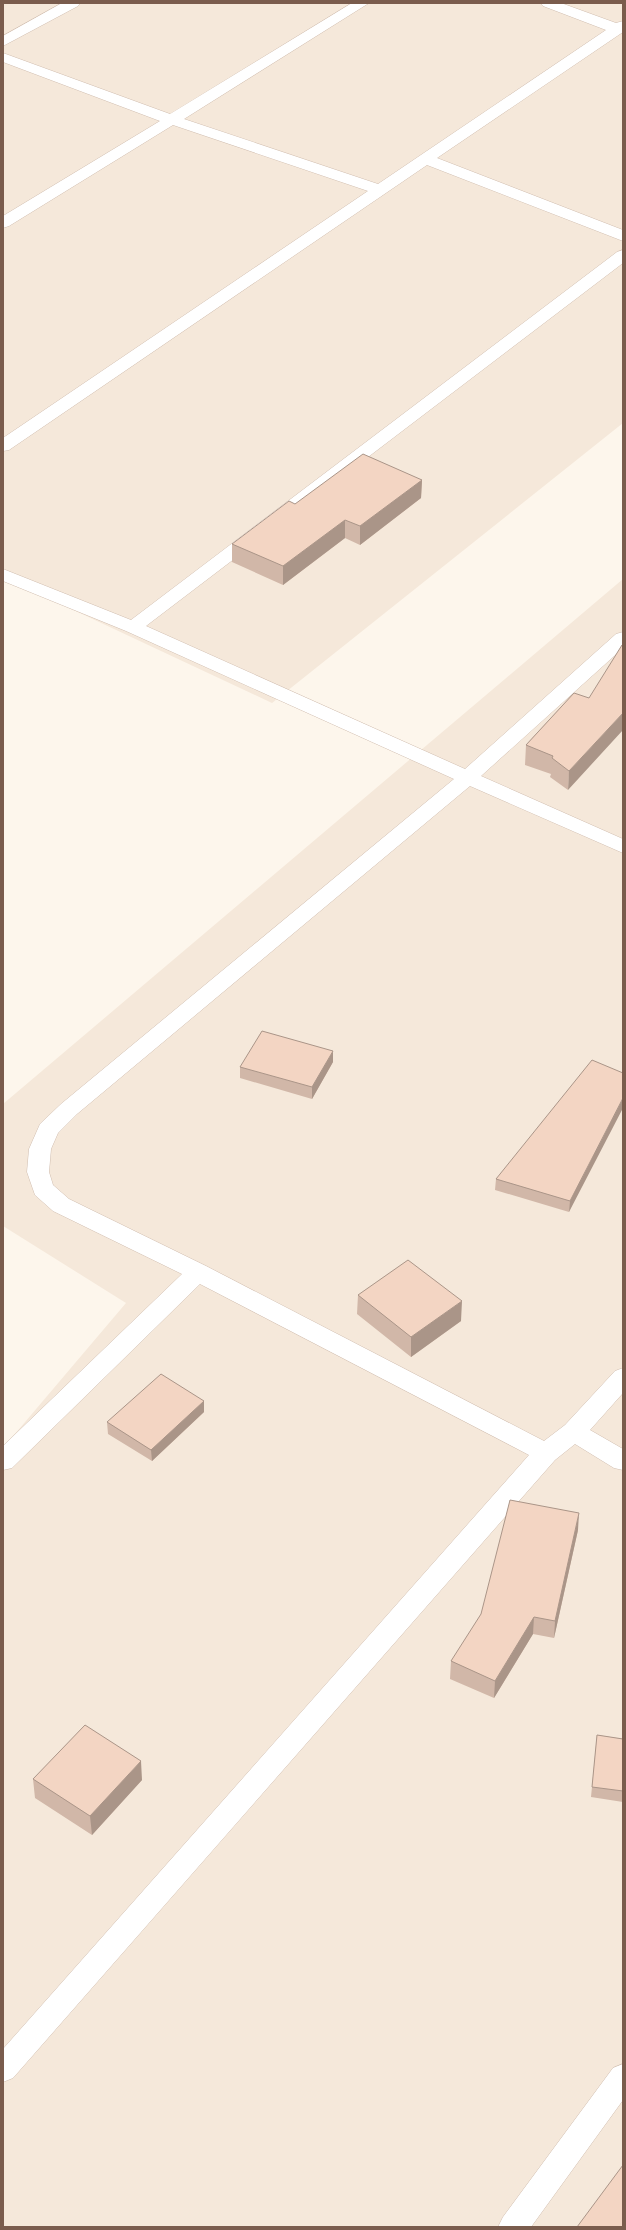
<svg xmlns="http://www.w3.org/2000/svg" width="626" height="2230" viewBox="0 0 626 2230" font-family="'Nunito Sans',sans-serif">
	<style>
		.residential { fill: #f5e8da }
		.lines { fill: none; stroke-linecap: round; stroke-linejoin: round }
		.street-casing { stroke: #d1beb0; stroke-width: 1 }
		.street { fill: #fff; fill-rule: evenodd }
		.wall { fill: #d1b7a8 }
		.shaded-wall { fill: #aa9588 }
		.building { fill: #f3d5c3; stroke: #aa9588 }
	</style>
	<rect width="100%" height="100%" fill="#fdf6ec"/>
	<path class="residential" d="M3,3H623V423L272,703L3,577Z
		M623,579V2227H3V1448L126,1303L3,1226V1104Z"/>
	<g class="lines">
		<g class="street-casing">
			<path id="street" d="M62,3H80L78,6L3,46V36Z
				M352,3H369L184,119L378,184L606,30L543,6L541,3H561L616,23L623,21V32L437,158L623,230V241L427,165L9,450L3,451V438L368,191L173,125L9,226L3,228V216L160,121L3,62V53L170,114Z
				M623,250V263L146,626L465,769L616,634L623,632V648L481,776L623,839V853L470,786L77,1114L58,1133L51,1149L49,1172L53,1185L69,1199L206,1266L544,1441L565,1425L615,1371L623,1368V1393L590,1430L623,1449V1470L614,1468L575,1444L555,1460L13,2078L3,2082V2049L529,1455L200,1284L12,1468L3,1470V1446L182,1274L53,1211L35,1195L27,1172L29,1149L40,1124L61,1104L454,779L126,631L3,581V569L131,620L617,252Z
				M623,2064V2100L531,2227H498L503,2217L613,2068Z"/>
		</g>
		<use href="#street" class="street"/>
	</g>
	<path class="wall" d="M422,480L421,498L360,545L345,538L283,585L232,562V544L295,504Z
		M574,693L568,790L550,777L551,774L525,765L526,745Z
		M333,1062L312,1099L240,1078V1067Z
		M623,1073L569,1212L495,1190L496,1179Z
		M358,1295L461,1321L411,1357L357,1314Z
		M204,1401V1412L152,1461L108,1434L107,1422Z
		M578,1530L554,1638L533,1634L494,1698L450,1679L451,1661Z
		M597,1735L623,1739V1802L591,1797Z
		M33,1779L142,1780L92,1835L35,1798Z"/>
	<path class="shaded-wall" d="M422,480L421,498L360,545V526Z
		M345,520V538L283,585V566Z
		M623,713V730L568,790L569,771Z
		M333,1051V1062L312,1099V1087Z
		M623,1098V1108L569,1212L570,1201Z
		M462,1301L461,1321L411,1357V1337Z
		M204,1401V1412L152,1461L151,1450Z
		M579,1513L578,1530L554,1638L555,1621Z
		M534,1617L533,1634L494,1698L495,1681Z
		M141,1761L142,1780L92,1835L90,1816Z"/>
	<path class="building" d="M363,454L422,480L360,526L345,520L283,566L232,544L289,501L295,504Z
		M622,645H623V713L569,771L552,758L553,756L526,745L574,693L589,698Z
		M262,1031L333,1051L312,1087L240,1067Z
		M592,1060L623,1073V1098L570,1201L496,1179Z
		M408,1260L462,1301L411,1337L358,1295Z
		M161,1374L204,1401L151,1450L107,1422Z
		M510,1500L579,1513L555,1621L534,1617L495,1681L451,1661L481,1614Z
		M85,1725L141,1761L90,1816L33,1779Z
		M597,1735L623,1739V1791L592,1787Z
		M623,2165V2227H577Z"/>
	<rect width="626" height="2230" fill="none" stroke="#7a5c4d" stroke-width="8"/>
</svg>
